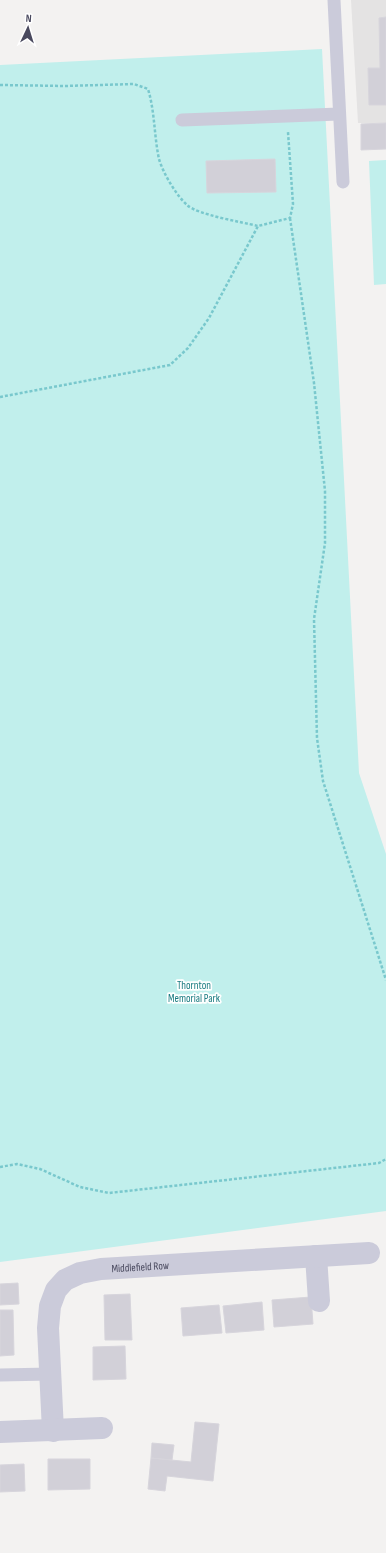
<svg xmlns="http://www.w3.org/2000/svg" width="386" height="1553" viewBox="0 0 386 1553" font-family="'Sofia Sans Condensed',sans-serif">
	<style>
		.education { fill: #e4e3e3 }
		.green { fill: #c1efec }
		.building { fill: #d2d0d8; stroke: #d7d5dc }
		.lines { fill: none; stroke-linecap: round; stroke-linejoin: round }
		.path { stroke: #79c8cd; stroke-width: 2.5; stroke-dasharray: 3 2; stroke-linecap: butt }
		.service { stroke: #cbcbda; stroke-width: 13 }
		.minor { stroke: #cbcbda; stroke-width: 22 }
		.labels { text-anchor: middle; stroke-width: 3.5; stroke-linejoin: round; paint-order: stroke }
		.park-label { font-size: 11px; fill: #197b80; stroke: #fff }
		.street-label { font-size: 11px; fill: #49495e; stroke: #fff }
	</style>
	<rect width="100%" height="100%" fill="#f3f2f1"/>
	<path class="education" d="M351,0H386V123H358Z"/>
	<path class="green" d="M322,49L359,773L386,854V1211L0,1262V65Z
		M386,160V284L374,285L369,161Z"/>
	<path class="building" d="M386,17V105H369L368,68H380L379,18Z
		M386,123V149L361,150V124Z
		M275,159L276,192L207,193L206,161Z
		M18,1283L19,1304L0,1305V1284Z
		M130,1294L132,1340H105L104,1295Z
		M311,1297L313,1324L274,1327L272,1300Z
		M262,1302L264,1330L226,1333L223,1306Z
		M219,1305L222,1333L183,1336L181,1308Z
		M0,1310H13L14,1355L0,1356Z
		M125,1346L126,1379L93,1380V1347Z
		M195,1422L219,1424L213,1481L167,1476L165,1491L148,1489L151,1458L191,1462Z
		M152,1443L174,1445L172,1460L151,1458Z
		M48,1459H90V1489L48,1490Z
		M24,1464L25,1491L0,1492V1465Z"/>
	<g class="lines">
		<path class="path" d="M0,85L65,86L134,84L148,89C155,112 154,136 159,159C163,173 176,195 187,205C198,215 242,222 258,226
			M290,218L314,383L325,491V543L314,619L317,738L323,781L386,980
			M0,397L170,365L188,348L209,318L258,226L290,218L293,204L288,132
			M0,1167L17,1164L40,1169L80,1187L109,1193L379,1163L386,1159"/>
		<path class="service" d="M334,0L343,182
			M182,120L339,114
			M0,1375L50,1374"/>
		<g class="minor">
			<path d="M316,1256L319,1301"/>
			<path id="s1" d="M53,1431L48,1328L50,1306L56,1290L65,1280L80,1273L101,1269L369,1253"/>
			<path d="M0,1432L102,1428"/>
		</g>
	</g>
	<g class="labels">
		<g class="park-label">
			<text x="194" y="989">Thornton<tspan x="194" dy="13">Memorial Park</tspan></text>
		</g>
		<g class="street-label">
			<text dy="4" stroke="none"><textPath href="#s1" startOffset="233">Middlefield Row</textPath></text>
		</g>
	</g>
	<g transform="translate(28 28) rotate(4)" stroke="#ffffff" stroke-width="3" paint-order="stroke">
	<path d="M0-3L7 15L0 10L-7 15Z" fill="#49495e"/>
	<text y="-6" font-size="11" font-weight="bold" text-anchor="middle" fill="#49495e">N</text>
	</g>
</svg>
